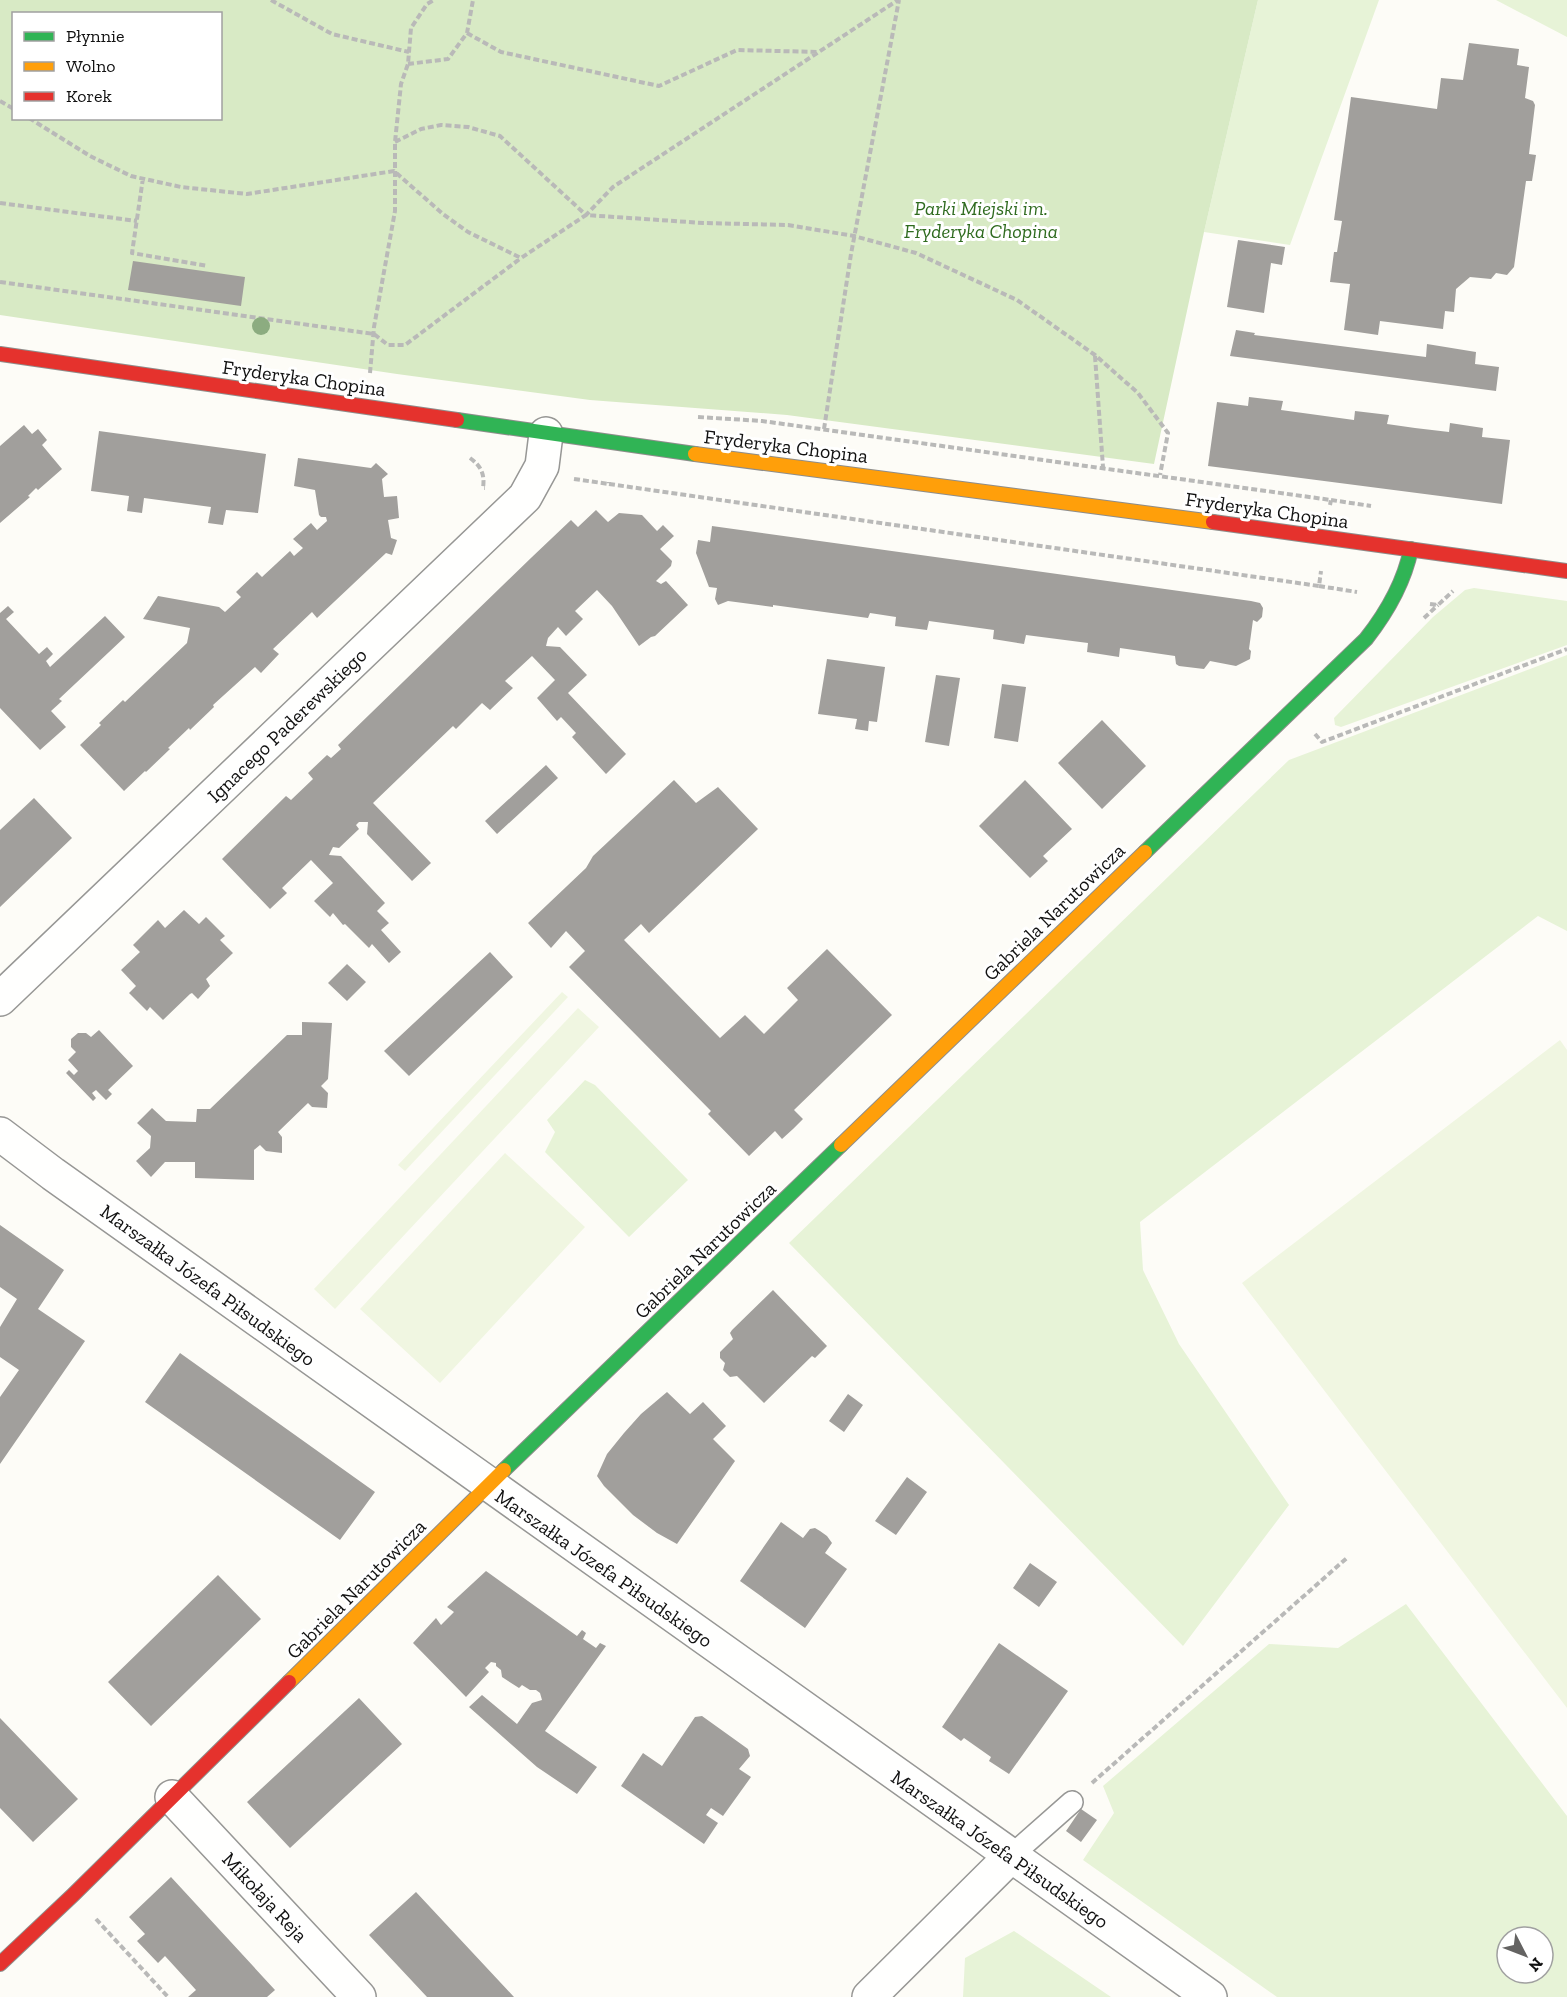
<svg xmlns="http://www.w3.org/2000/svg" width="1567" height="1997" viewBox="0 0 1567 1997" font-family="'Zilla Slab',serif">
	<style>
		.green { fill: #e7f3d7; fill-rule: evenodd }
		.forest { fill: #d8eac5; fill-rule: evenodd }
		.pitch { fill: #f0f6e1 }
		.building { fill: #a19f9c }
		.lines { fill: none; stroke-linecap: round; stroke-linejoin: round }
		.lane-casing { stroke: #979795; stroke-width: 24 }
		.street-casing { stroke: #979795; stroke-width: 36 }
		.fast-casing { stroke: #8e8d8b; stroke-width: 16 }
		.slow-casing { stroke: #8e8d8b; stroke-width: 16 }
		.jam-casing { stroke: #8e8d8b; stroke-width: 16 }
		.path { stroke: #b9b9b8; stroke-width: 4; stroke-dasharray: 6 3; stroke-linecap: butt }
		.lane { stroke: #fffffe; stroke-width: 21 }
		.street { stroke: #fffffe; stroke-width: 33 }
		.fast { stroke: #30b455; stroke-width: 14 }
		.slow { stroke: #ff9f0a; stroke-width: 14 }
		.jam { stroke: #e5322d; stroke-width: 14 }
		.tree { fill: #8cac80 }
		.labels { text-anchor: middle; stroke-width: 6; stroke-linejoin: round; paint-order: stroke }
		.park-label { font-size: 20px; font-style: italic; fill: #2f6b1f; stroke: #fff }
		.street-label { font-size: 20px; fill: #111; stroke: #fff }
	</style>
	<rect width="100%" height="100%" fill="#fdfcf7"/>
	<path class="green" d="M1258,0H1379L1290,245L1204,232Z
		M1496,0H1567V37Z
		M1474,588L1567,601V645L1341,727L1335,725L1334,718L1433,617L1465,590Z
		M1567,655V931L1538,916L1140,1222L1143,1270L1179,1344L1289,1505L1183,1646L789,1243L1289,760Z
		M585,1080L595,1085L688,1180L629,1237L545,1152L555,1132L547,1120Z
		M1406,1604L1567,1816V1997H1277L1083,1860L1114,1813L1103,1786L1269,1644L1338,1648ZM1507,1937H1543V1973H1507Z
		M1014,1931L1111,1997H963L965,1958Z"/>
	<path class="forest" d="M0,0H1258L1204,232L1154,464L787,415L590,400L397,374L0,315ZM14,14H220V118H14Z"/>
	<path class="pitch" d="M562,992L568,997L405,1171L398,1165Z
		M578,1008L599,1027L335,1309L314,1289Z
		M1560,1040L1567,1050V1708L1242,1283Z
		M505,1153L585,1227L440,1383L360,1309Z"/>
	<path class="building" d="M1469,43L1519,49L1517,65L1529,67L1525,98L1533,101L1535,105L1529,154L1536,155L1532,181H1526L1514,267L1507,275L1496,273L1491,279L1470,277L1456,289L1454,312L1445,311L1443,329L1380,321L1378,335L1344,330L1350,284L1330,282L1334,252H1337L1342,221L1334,220L1351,97L1437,109L1441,78L1463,80Z
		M1238,240L1285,247L1282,265L1271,263L1264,313L1227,307Z
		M133,261L245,277L241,306L128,290Z
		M1236,330L1255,333L1254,335L1426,357L1427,344L1476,352L1475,364L1499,367L1496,391L1230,356Z
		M1249,397L1283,401L1281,410L1354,420L1355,411L1389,415L1387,424L1415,428L1449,432L1450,423L1483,428L1482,437L1510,440L1502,504L1208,466L1217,402L1248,406Z
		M24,425L32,434L38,429L47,440L42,445L62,469L38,490L36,488L28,496L30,497L0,523V446Z
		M99,431L266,454L258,513L226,510L223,525L208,523L211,507L144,498L142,513L127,511L129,496L91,491Z
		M298,458L371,468L376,463L388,474L382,479L384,497L397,496L399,518L388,520L391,538L397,540L392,555L386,553L317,618L312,612L273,649L279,654L261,673L255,667L213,705L214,707L190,730L189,728L168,748L170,749L146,772L145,771L124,791L80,745L101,725L99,723L123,700L125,702L187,643L190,628L143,619L158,596L219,607L225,612L241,597L236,592L257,572L262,577L290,551L294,556L303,548L293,539L311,523L317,530L327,521L326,517H321L319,515L315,490L294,486Z
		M596,510L608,522L619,513L642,515L657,531L663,525L674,536L660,549L672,561L671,566L656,581L661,584L666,581L688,605L655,636L651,637L639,646L612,606L597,590L575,611L583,619L566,636L558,627L548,638L546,646L560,647L587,675L568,693L626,754L606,774L572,737L576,733L561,717L557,721L537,698L555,680L532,656L505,681L513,688L490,710L482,703L456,729L453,726L373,803L431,863L412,881L367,834L368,822H359L356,825L359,829L339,848L333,847L329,855L341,856L385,903L377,911L389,923L381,930L401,952L389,963L372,944L369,948L345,924L343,925L333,913L330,917L314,901L333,883L311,860L282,888L287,893L270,909L222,859L286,796L291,800L313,779L308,773L327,755L331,758L341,749L338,745L532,557L571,520L578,527Z
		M712,526L1251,601L1260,603L1263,608L1262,617L1257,622L1253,620L1249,649L1251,651L1250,659L1236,666L1210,661L1204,669L1179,666L1176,664L1175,656L1120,648L1119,657L1087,652L1088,643L1026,635L1024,644L993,639L994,630L929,621L927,630L895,626L896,617L870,613L868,618L773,605V607L728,601L718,605L715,599L717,588L709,587L696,553L698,540L710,542Z
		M8,606L14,612L6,619L39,654L47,647L53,654L46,661L50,667L105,616L125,637L59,699L62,701L51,711L66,727L40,750L0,708V613Z
		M827,659L885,667L877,722L869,721L868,731L855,729L857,719L818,714Z
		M936,675L960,678L949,746L925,742Z
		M1002,684L1026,687L1018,742L994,738Z
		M1102,720L1146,766L1102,809L1058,763Z
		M546,765L558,778L497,834L485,821Z
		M674,780L696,803L718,787L758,829L649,933L641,924L624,940L720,1038L745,1015L764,1034L798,1000L787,988L827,949L892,1015L794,1110L803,1119L793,1129L782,1139L775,1131L749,1156L708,1114L711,1111L569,967L585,951L566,931L551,948L528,923L586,868L593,856Z
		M1025,780L1072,829L1043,856L1048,861L1030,878L979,826Z
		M34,798L72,838L0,907V830Z
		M184,910L199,924L206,917L225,936L220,940L233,953L206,979L210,986L198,999L192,993L190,994L163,1020L150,1007L147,1011L129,993L136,986L121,970L140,952L133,945L158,920L165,928Z
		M490,952L513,977L409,1076L384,1051Z
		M347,964L366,982L347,1001L328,983Z
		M302,1022L332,1023L328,1079L321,1086L328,1093L327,1108L312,1107L308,1103L278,1132L282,1137V1153L266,1151L260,1145L254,1150V1180L195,1178V1162H165L151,1177L136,1161L150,1148L151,1136L137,1123L152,1108L166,1121L196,1122L197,1109H210L287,1035H302Z
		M99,1030L133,1066L108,1090L112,1094L106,1100L96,1090L92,1093L96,1098L93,1101L66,1073L69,1070L74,1075L78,1071L68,1060L76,1052L71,1047V1039L78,1033H86L91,1037Z
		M0,1225L64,1270L38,1309L85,1341L0,1464V1397L19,1370L0,1357V1327L17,1299L0,1287Z
		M773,1290L827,1346L815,1358L812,1356L764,1403L737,1376L730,1377L723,1370L725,1363L720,1358V1352L733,1339L730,1333L732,1330Z
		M180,1353L375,1492L340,1540L145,1402Z
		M667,1392L690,1414L703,1402L726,1426L713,1439L735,1461L677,1544L657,1533L633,1515L604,1486L597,1476L607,1454L624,1433L641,1414Z
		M848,1394L863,1405L844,1432L829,1421Z
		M907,1477L927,1492L896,1535L875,1521Z
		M781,1522L803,1538L810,1529L815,1528L820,1531L827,1536L832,1543L825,1553L847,1569L805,1628L740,1581Z
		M1030,1563L1057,1582L1039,1607L1013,1588Z
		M486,1571L577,1636L582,1630L586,1633L583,1639L596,1648L600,1643L606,1646L545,1731L597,1767L577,1794L537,1767L469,1707L482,1695L517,1724L532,1703L542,1700L540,1693L536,1690H530L522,1685L519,1688L502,1677L501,1670L496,1666V1663L491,1662L485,1668L489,1672L466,1697L413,1643L436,1618L441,1625L454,1612L447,1607Z
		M218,1575L261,1619L151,1726L108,1682Z
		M999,1643L1068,1691L1009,1774L989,1761L991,1757L964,1738L961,1741L942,1727Z
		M359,1698L402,1744L290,1848L247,1802Z
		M702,1716L748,1749L750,1756L739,1769L751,1777L723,1816L711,1808L706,1815L718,1823L704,1844L621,1786L643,1753L662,1766L695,1717Z
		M0,1718L78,1799L33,1842L0,1808Z
		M1081,1809L1097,1820L1081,1842L1066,1831Z
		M171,1877L275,1990L267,1997H188L196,1990L165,1956L158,1963L137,1941L145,1934L129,1917Z
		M416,1892L514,1997H427L369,1935Z"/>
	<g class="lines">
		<g class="lane-casing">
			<path id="lane" d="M1011,1856L1072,1802"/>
		</g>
		<g class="street-casing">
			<path id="street" d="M0,999L525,497L542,466L546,434
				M0,1134L53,1174L1210,1997
				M172,1797L359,1997
				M869,1997L1011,1856"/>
		</g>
		<g class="fast-casing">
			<path id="fast" d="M457,420L695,454
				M1145,852L1366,639C1388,611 1404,583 1411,549
				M504,1470L841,1145"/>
		</g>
		<g class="slow-casing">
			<path id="slow" d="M695,454L1213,522
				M841,1145L1145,852
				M289,1682L504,1470"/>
		</g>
		<g class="jam-casing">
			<path id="jam" d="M0,354L457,420
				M1213,522L1567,571
				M0,1964L73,1895L289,1682"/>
		</g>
		<path class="path" d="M271,0L332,34L409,52
			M467,33L501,52L659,86L737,50L819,52
			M408,64L448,59L467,33L473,0
			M0,101L14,109
			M29,118L90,156L131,176L181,187L247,194L394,171L443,214L468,232L521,258L586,215L703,223L788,225L854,236L916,253L1017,300L1095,355L1138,393L1168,433L1160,475
			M395,142L421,129L441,125L468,127L500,136L586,215L613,187L898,0
			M143,178L132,253L208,266
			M0,203L137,221
			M0,282L374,334L388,345H405L521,258
			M1095,356L1103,467
			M370,373L374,327L395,211V142L401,84L408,64L411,28L427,4L434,0
			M698,417L762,421L1331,500L1330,505
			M824,429L851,254L899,0
			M470,458C481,466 485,474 483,488H485
			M574,479L609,484V482
			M609,484L1319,586L1321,571
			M1331,500L1371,506
			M1319,586L1357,592
			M1430,604L1438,605L1453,591
			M1424,618L1438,605
			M1315,734L1322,742L1567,649
			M1092,1783L1348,1557
			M96,1919L168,1997"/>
		<use href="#lane" class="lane"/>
		<use href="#street" class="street"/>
		<use href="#fast" class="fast"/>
		<use href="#slow" class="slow"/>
		<use href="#jam" class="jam"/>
	</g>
	<circle class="tree" cx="261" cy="326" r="9"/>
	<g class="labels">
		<g class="park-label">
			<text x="981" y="215">Parki Miejski im.<tspan x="981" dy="23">Fryderyka Chopina</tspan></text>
		</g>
		<g class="street-label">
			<text transform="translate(304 378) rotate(8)" y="7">Fryderyka Chopina</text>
			<text transform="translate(786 446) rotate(7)" y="7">Fryderyka Chopina</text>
			<text transform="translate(1267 510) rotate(8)" y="7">Fryderyka Chopina</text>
			<text transform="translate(287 725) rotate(-44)" y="7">Ignacego Paderewskiego</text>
			<text transform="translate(1054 912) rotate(-44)" y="7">Gabriela Narutowicza</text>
			<text transform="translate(705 1250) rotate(-44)" y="7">Gabriela Narutowicza</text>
			<text transform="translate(208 1285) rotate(36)" y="7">Marszałka Józefa Piłsudskiego</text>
			<text transform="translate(604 1568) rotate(35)" y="7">Marszałka Józefa Piłsudskiego</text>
			<text transform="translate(356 1589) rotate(-45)" y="7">Gabriela Narutowicza</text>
			<text transform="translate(1000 1849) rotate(35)" y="7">Marszałka Józefa Piłsudskiego</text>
			<text transform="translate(265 1897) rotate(47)" y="7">Mikołaja Reja</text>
		</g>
	</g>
	<rect x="12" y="12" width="210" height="108" fill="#ffffff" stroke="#a0a0a0" stroke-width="1.5"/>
	<rect x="24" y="32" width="30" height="9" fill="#30b455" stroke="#a0a0a0" stroke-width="1.5"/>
	<text x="66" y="42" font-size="18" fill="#111111">Płynnie</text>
	<rect x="24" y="62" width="30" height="9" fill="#ff9f0a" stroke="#a0a0a0" stroke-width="1.5"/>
	<text x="66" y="72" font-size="18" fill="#111111">Wolno</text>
	<rect x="24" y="92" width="30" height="9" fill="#e5322d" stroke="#a0a0a0" stroke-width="1.5"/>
	<text x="66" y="102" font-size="18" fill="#111111">Korek</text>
	<g transform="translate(1525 1955) rotate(132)"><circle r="28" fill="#ffffff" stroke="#a0a0a0" stroke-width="1.5"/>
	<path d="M0-4.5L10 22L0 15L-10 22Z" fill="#646362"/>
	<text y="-9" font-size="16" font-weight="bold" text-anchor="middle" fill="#111111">N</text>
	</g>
</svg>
